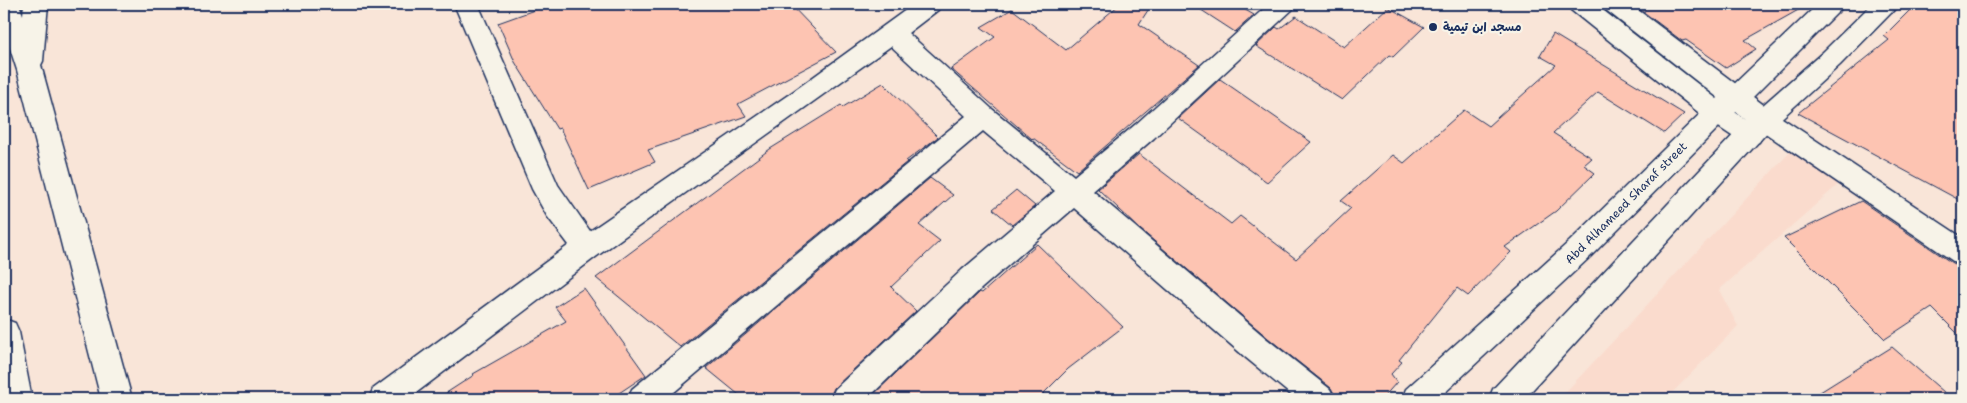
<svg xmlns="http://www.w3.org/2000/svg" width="1967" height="403" viewBox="0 0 1967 403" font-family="'Shantell Sans','Playpen Sans Arabic',sans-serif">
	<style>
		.built { fill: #fadbcd }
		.building { fill: #fdc4b2; stroke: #1b2f5e }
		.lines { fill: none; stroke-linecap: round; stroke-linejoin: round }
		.minor-casing { stroke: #1b2f5e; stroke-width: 3 }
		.tertiary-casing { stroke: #1b2f5e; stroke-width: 3 }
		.primary-casing { stroke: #1b2f5e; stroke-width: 3 }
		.trunk-casing { stroke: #1b2f5e; stroke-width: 3 }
		.minor { fill: #f7f3e8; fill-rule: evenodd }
		.tertiary { fill: #f7f3e8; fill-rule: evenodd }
		.primary { fill: #f7f3e8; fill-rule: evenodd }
		.trunk { fill: #f7f3e8; fill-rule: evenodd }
		.poi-dot { fill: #1b2f5e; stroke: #f7f3e8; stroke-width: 2 }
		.labels { text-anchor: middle; stroke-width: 4.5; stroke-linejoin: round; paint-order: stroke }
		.poi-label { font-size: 12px; font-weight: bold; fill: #1b2f5e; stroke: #f7f3e8; text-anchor: start }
		.street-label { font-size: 12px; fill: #1b2f5e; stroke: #f7f3e8 }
	</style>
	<rect width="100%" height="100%" fill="#f9e5d8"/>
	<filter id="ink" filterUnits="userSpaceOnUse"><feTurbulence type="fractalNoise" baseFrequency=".02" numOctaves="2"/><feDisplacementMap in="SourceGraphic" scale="10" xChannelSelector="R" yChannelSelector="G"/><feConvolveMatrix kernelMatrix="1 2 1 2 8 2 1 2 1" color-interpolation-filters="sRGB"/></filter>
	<g filter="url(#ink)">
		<path class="built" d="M1791,151L1840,183L1719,290L1738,326L1666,399H1559Z"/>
		<path class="building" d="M551,4H790L836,52L738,104L746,116L648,150L655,162L589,190L560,128L557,129L515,62L498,23Z
			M1120,4H1152L1139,24L1199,65L1077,171L1033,138L1032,139L951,69L995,37L981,27L1012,9L1066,50Z
			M1192,4H1235L1254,15L1235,32Z
			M1633,4H1809L1745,40L1756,49L1726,68L1686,40L1682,41Z
			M1916,4H1963V202L1798,113L1889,40L1884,36Z
			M1388,7L1424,27L1393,57L1389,55L1342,100L1256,46L1276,27L1279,29L1296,16L1344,47Z
			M1553,34L1684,114L1664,133L1598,92L1553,133L1592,158L1584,165L1595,173L1556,211L1505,247L1511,252L1468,296L1457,288L1399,360L1402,362L1391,374L1397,382L1382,399H1337L1331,388L1268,338L1141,230L1098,189L1139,154L1231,224L1240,216L1296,259L1351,208L1341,201L1393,155L1404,163L1464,110L1488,126L1556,65L1540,56Z
			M1220,79L1311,142L1267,182L1178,118Z
			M883,83L938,137L906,161L907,162L680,347L596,278L770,149L841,105L843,107Z
			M930,178L953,195L919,225L940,241L891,287L916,311L834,388L829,399H744L706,368Z
			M1016,190L1035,206L1012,225L993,209Z
			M1861,201L1952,263L1963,268V339L1932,308L1885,339L1784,238Z
			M1037,244L1123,327L1068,369L1038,399H869L980,292L982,293Z
			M584,288L646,375L610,399H437L474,375L473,374L566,321L555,307Z
			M1892,347L1952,399H1809Z"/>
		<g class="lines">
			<g class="minor-casing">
				<path id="minor" d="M454,4H478L558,185L590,231L794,91L914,4H942L938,10L908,33L992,109L1074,176L1136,124L1269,4H1296L1292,10L1154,138L1093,191L1267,339L1330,389L1335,399H1296L1245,357L1074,208L982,288L867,399H831L835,389L962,270L1055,191L983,131L666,399H628L632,389L966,116L891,46L597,256L408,399H369L373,389L569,245L547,216L532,189Z
					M1764,109L1773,112L1963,238V265L1953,261L1755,126L1751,119L1755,112Z"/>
			</g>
			<g class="tertiary-casing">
				<path id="tertiary" d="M1567,4H1595L1726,106L1745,119L1606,10L1602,4H1630L1773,112L1777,119L1773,126L1764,129L1758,127L1763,135L1759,142L1750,145L1741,142L1708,120L1571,10Z"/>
			</g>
			<g class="primary-casing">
				<path id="primary" d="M1818,4H1844L1840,10L1745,105L1726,120L1590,257L1438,399H1402L1406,389L1570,241L1708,106L1727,91Z
					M1872,4H1898L1894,10L1840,65L1773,126L1524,399H1489L1493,389L1755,112L1822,53Z"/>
			</g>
			<g class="trunk-casing">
				<path id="trunk" d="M4,4H19L23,15L24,4H48L43,61L41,65L132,399H101L17,70L4,30Z
					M4,319L15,323L19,332L32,399H4Z"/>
			</g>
			<use href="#minor" class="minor"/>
			<use href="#tertiary" class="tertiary"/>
			<use href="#primary" class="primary"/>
			<use href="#trunk" class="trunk"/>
		</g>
	</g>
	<circle class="poi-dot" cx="1433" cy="27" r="5"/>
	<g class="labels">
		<g class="poi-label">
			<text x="1443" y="31">مسجد ابن تيمية</text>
		</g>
		<g class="street-label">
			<text transform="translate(1626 203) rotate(-45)" y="4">Abd Alhameed Sharaf street</text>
		</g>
	</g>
	<rect width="1967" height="403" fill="none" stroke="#f7f3e8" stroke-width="20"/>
	<rect x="10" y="10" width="1947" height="383" fill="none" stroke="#1b2f5e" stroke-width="2" filter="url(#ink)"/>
</svg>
